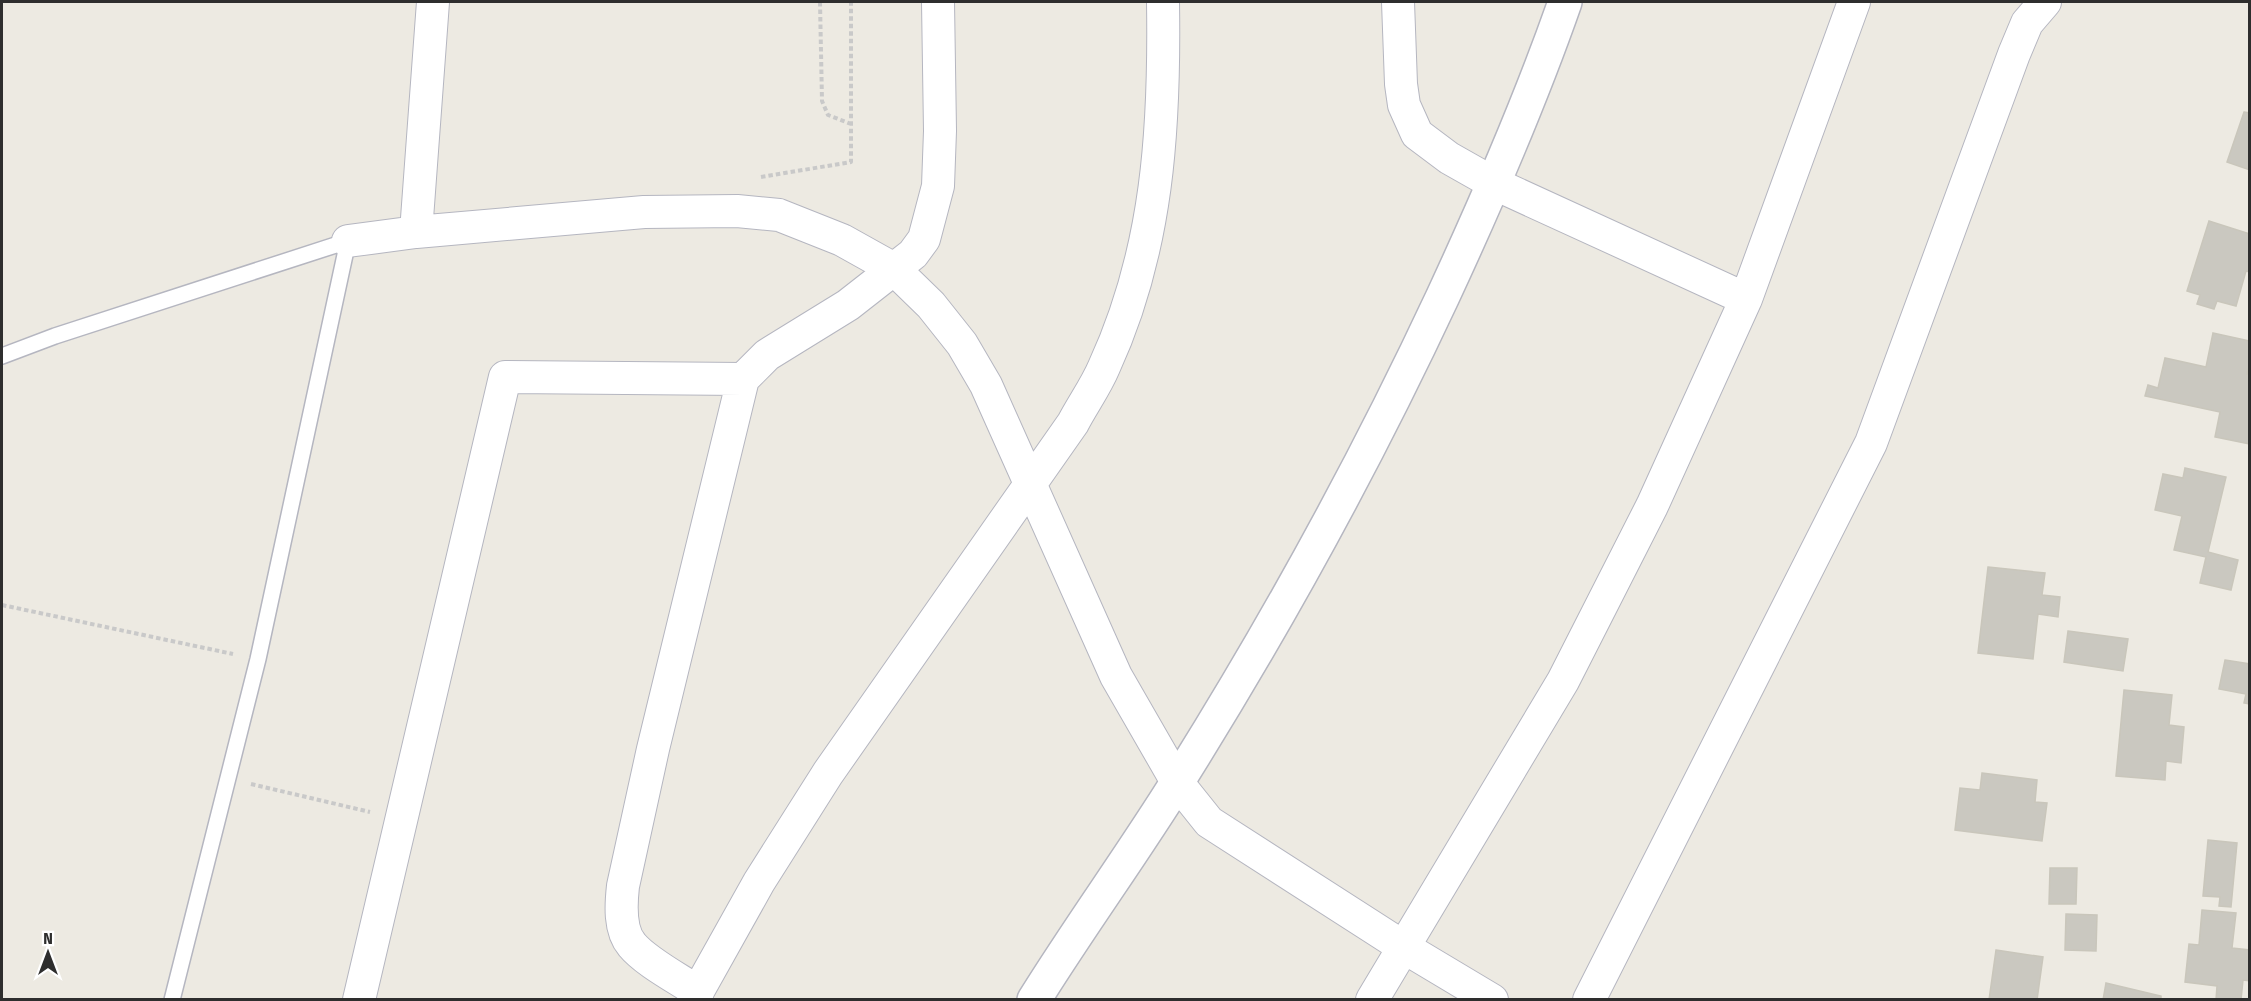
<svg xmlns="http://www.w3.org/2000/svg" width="2251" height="1001" viewBox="0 0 2251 1001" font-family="'Fira Sans Condensed',sans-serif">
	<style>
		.building { fill: #cac8c0; stroke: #c9c6bb; stroke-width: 1.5 }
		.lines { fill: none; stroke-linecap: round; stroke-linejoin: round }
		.lane-casing { stroke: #b5b6c0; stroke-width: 18 }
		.street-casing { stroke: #b5b6c0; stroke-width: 34 }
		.secondary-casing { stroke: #b5b6c0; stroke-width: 36 }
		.path { stroke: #c9c9c9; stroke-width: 4; stroke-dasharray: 4.5 3; stroke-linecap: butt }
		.lane { stroke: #fff; stroke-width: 15 }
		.street { stroke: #fff; stroke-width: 32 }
		.secondary { stroke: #fff; stroke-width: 33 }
	</style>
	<rect width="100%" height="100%" fill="#edeae2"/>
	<path class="building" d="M2244,112L2250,113V170L2227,162Z
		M2209,221L2250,234V272L2246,271L2236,306L2217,301L2214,309L2197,304L2200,295L2187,291Z
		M2213,333L2250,341V363L2247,374H2250V444L2215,437L2220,412L2145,396L2148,385L2158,388L2165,358L2206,367Z
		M2185,468L2226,477L2208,552L2238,560L2231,590L2200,583L2206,557L2174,550L2182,516L2155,510L2163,474L2183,478Z
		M1988,567L2045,573L2042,595L2060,597L2058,617L2038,614L2033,659L1978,653Z
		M2068,631L2128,639L2123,671L2064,662Z
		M2225,660L2250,664V704L2244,703L2246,694L2219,689Z
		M2124,690L2172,695L2169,725L2184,727L2181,763L2166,761L2165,780L2116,776Z
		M1982,773L2037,780L2035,802L2047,803L2042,841L1955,830L1960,788L1980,790Z
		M2208,840L2237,843L2231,907L2219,906L2220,897L2203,896Z
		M2050,868H2077L2076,904H2049Z
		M2202,910L2236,913L2232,948L2250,950V981L2243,980L2241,1000H2216L2217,986L2185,982L2189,944L2199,945Z
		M2066,914L2097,915L2096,951L2065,950Z
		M1996,950L2043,957L2037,1000H1989Z
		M2106,983L2161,996V1000H2103Z"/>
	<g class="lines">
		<g class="lane-casing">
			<path id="lane" d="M2,356L55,336L348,241
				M172,1000L258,659L348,241"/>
		</g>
		<g class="street-casing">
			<path id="street" d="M1398,2L1401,84L1404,105L1417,134L1449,158L1495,184L1746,299
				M416,232L433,2
				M348,241L416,232L644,212L737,211L779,215L842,240L894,269L931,305L962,344L986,385L1116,676L1177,782L1209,822L1405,948L1492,1000
				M698,992C679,979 646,962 632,945C619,930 621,904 623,886L653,749L743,379
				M359,1000L505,377L743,379L767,355L848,305L894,269L913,254L924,239L938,186L940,131L938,2
				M693,1000L759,882L828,773L1073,423C1083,404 1096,386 1104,367C1158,250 1165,128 1163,2
				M1372,1000L1563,681L1652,506L1746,299L1854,2
				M1589,1000L1871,443L2014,54L2027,23L2045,2"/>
		</g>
		<g class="secondary-casing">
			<path id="secondary" d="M1034,1000C1080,926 1132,855 1178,781C1276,625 1365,463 1443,296C1488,199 1530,102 1565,2"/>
		</g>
		<path class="path" d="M820,2L822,101L828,115L851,124
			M761,177L851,162V2
			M2,605L233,654
			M251,784L370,812"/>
		<use href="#lane" class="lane"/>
		<use href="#street" class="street"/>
		<use href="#secondary" class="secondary"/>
	</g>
	<rect width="2251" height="1001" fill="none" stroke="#2e2e2e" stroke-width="6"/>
	<g transform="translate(48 953)" stroke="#ffffff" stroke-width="4.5" paint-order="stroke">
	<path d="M0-4.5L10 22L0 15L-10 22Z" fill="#2e2e2e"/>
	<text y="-9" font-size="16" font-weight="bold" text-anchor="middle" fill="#2e2e2e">N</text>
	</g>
</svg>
